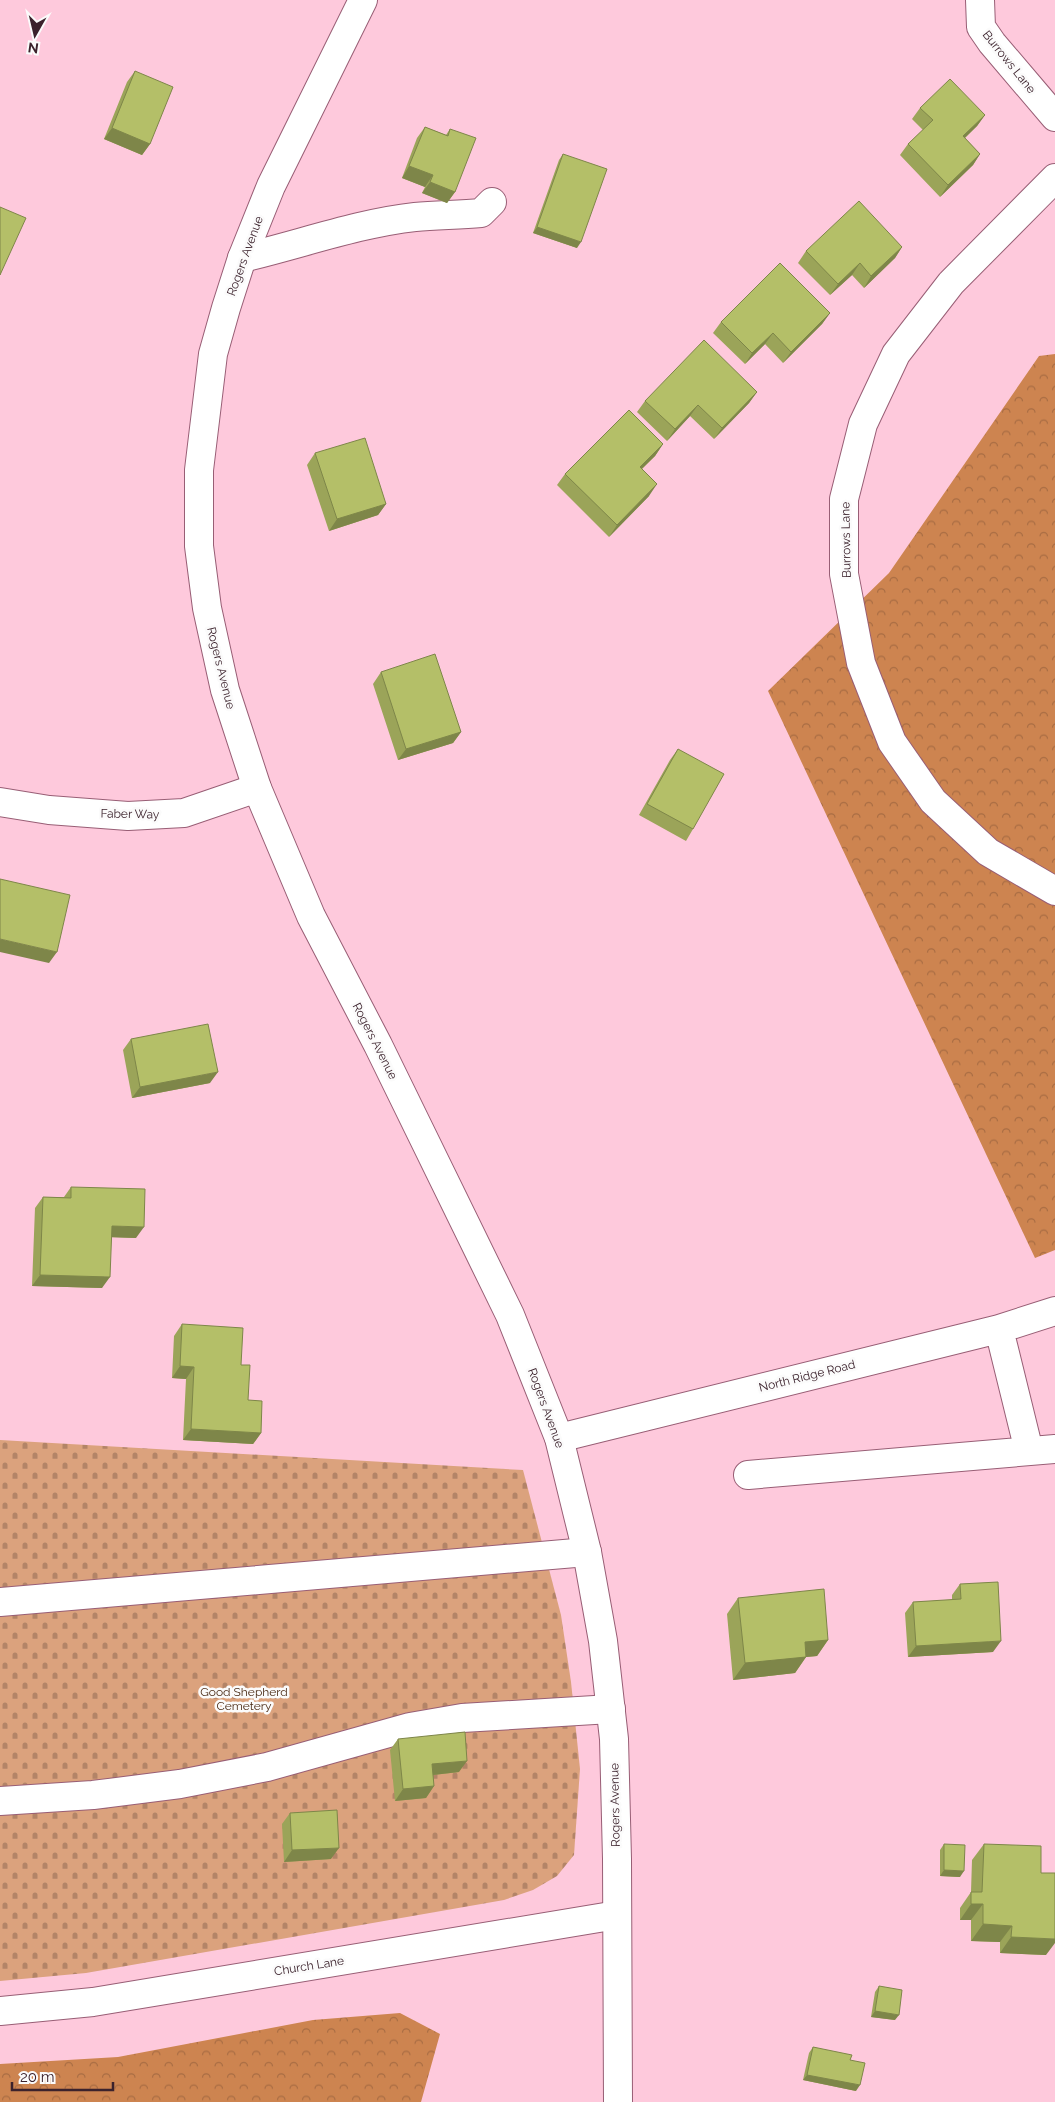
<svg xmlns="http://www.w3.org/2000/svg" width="1055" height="2102" viewBox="0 0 1055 2102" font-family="Raleway,sans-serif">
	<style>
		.forest { fill: url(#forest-crowns) }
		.cemetery { fill: url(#cemetery-stones) }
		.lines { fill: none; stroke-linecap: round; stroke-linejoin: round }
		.minor-casing { stroke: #985e75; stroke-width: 30 }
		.major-casing { stroke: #985e75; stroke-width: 30 }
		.minor { stroke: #fff; stroke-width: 28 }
		.major { stroke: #fff; stroke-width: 28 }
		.wall { fill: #9ba459 }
		.shaded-wall { fill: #7e8649 }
		.building { fill: #b4bf68; stroke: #7e8649 }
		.labels { text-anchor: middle; stroke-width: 5; stroke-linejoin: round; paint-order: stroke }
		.street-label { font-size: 12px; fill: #3b222c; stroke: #fbfbfb }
		.park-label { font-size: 12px; fill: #492a14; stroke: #fbfbfb }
	</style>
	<defs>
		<pattern id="forest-crowns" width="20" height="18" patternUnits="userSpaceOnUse" patternTransform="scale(1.25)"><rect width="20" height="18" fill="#cd8450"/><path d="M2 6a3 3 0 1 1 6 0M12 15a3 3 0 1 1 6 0" fill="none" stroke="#a86c43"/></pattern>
		<pattern id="cemetery-stones" width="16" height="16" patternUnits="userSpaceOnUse" patternTransform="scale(1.25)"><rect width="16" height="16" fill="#dba27d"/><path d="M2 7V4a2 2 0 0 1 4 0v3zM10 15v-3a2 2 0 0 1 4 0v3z" fill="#b38467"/></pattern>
	</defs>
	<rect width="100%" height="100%" fill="#fec9dc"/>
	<path class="forest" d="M1055,354V1250L1035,1258L768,691L889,573L1039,356Z
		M400,2013L440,2034L421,2102H0V2064L118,2057L313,2020Z"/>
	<path class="cemetery" d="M0,1440L523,1470L561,1615L571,1682L580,1769L574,1855L557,1876L533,1890L504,1900L86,1973L0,1981Z"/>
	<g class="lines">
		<g class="minor-casing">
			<path id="minor" d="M980,0L981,27L992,43L1055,117
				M1055,178L951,283L896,354L863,424L844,499V574L861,663L892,742L933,801L988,852L1055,891
				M242,258C298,245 359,223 415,217C437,215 459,215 481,213L492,202
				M0,802L49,810L128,816L184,813L257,788
				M999,1329L1029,1451
				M559,1438L999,1329L1055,1311
				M748,1475L1055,1449
				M0,1602L587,1552
				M0,1801L93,1795L180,1784L267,1767L410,1727L462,1718L611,1709
				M0,2011L93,2002L617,1915"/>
		</g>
		<g class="major-casing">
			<path id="major" d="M363,0L271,186L242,258L226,308L213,354L199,470V546L207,608L225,690L257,788L311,916L378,1045L510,1315L559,1438L587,1552L603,1641L614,1739L617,1859L618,2102"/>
		</g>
		<use href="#minor" class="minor"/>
		<use href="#major" class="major"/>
	</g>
	<path class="wall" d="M135,71L150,144L142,155L104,139L127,82Z
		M920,108L985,115L977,126L965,138L980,154L973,165L940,197L900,155L908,144L923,130L912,119Z
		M425,127L446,135L450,129L455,192L447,203L422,193L425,187L402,178L417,138Z
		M563,154L577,248L533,233L559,160Z
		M902,247L895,258L864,288L852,275L830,295L798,263L806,251Z
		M830,313L822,324L783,363L765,344L745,364L713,333L721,322Z
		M757,392L749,403L714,439L690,416L667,441L637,412L645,401Z
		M663,444L655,456L642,469L649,496L609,537L557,485L565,474Z
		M315,453L386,504L378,515L329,531L307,465Z
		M381,672L461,732L453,743L398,760L373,684Z
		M678,749L693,829L686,841L639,815L670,760Z
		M131,1039L210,1083L132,1098L123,1050Z
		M71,1187L136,1238L111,1237L102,1288L32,1286L35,1208L43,1197H64Z
		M182,1324L241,1365L248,1400L261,1433L253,1444L183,1440L186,1379L172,1378L174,1336Z
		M960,1584L993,1652L908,1657L905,1613L913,1602L952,1600V1595Z
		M738,1598L828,1640L817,1656L806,1657L795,1673L733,1680L727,1614Z
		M398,1739L459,1772L433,1775L434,1786L426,1798L395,1801L390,1750Z
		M290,1813L331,1859L284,1862L282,1824Z
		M944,1844L960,1877L940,1876V1850Z
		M984,1844L1041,1873L1046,1955L1000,1953V1942L971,1941V1920H960V1908L971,1892L972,1860Z
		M879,1986L895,2020L871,2017L875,1992Z
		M813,2047L850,2060L856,2091L803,2080L809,2053Z"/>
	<path class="shaded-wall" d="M985,115L977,126L955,147L963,136Z
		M112,128L150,144L142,155L104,139Z
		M980,154L973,165L940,197L948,185Z
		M409,166L433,175L425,187L402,178Z
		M430,182L455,192L447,203L422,193Z
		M537,227L581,242L577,248L533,233Z
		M902,247L895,258L864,288L871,276Z
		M860,263L852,275L830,295L838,284Z
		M830,313L822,324L783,363L791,352Z
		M773,333L765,344L745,364L752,353Z
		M757,392L749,403L714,439L722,428Z
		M698,405L690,416L667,441L675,429Z
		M663,444L655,456L632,478L640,467Z
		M657,484L649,496L609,537L617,525Z
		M386,504L378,515L329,531L337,519Z
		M461,732L453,743L398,760L406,749Z
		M0,939L57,952L49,963L0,952Z
		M218,1072L210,1083L132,1098L140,1087Z
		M112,1226L144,1227L136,1238L104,1237Z
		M40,1275L110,1277L102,1288L32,1286Z
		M180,1366L194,1367L186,1379L172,1378Z
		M191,1429L261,1433L253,1444L183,1440Z
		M828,1640L817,1656L806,1657L795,1673L733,1680L745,1663L805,1642Z
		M1001,1641L993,1652L908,1657L916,1646Z
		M467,1761L459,1772L424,1776L432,1764Z
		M434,1786L426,1798L395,1801L403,1789Z
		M339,1848L331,1859L284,1862L292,1850Z
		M944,1870L964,1871L960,1877L940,1876Z
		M971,1904H983L971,1920H960Z
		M983,1924L1012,1926L1000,1942L971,1941Z
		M1011,1937L1055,1939V1943L1046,1955L1000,1953Z
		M875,2011L899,2015L895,2020L871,2017Z
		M807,2075L860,2085L856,2091L803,2080Z"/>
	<path class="building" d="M135,71L173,87L150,144L112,128Z
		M950,79L985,115L963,136L980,154L948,185L908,144L933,120L920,108Z
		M425,127L448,136L450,129L476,138L455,192L430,182L433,175L409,166Z
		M563,154L607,169L581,242L537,227Z
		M859,201L902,247L871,276L860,263L838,284L806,251Z
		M0,207L26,218L0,275Z
		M780,263L830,313L791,352L773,333L752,353L721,322Z
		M704,340L757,392L722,428L698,405L675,429L645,401Z
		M629,410L663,444L640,467L657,484L617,525L565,474Z
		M365,438L386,504L337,519L315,453Z
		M435,654L461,732L406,749L381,672Z
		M678,749L724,774L693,829L647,804Z
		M0,879L70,895L57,952L0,939Z
		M208,1024L218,1072L140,1087L131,1039Z
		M71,1187L145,1189L144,1227L112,1226L110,1277L40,1275L43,1197L71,1198Z
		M182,1324L243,1328L241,1365H250L248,1400L262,1401L261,1433L191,1429L194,1367L180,1366Z
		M998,1582L1001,1641L916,1646L913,1602L961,1599L960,1584Z
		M824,1589L828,1640L805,1642L806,1657L745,1663L738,1598Z
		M465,1732L467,1761L432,1764L434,1786L403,1789L398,1739Z
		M337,1810L339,1848L292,1850L290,1813Z
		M944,1844L965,1845L964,1871L944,1870Z
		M984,1844L1041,1846V1873H1055V1939L1011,1937L1012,1926L983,1924V1904H971V1892H982Z
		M879,1986L902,1990L899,2015L875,2011Z
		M813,2047L852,2055L850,2060L865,2063L860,2085L807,2075Z"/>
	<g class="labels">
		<g class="street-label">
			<text transform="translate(1009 62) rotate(51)" y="4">Burrows Lane</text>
			<text transform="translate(245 256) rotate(-70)" y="4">Rogers Avenue</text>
			<text transform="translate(846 540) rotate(-91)" y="4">Burrows Lane</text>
			<text transform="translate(221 668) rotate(76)" y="4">Rogers Avenue</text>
			<text transform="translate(130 814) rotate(1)" y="4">Faber Way</text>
			<text transform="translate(375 1041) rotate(63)" y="4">Rogers Avenue</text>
			<text transform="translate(807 1376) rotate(-14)" y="4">North Ridge Road</text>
			<text transform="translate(546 1408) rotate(70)" y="4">Rogers Avenue</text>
			<text transform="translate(615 1805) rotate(-91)" y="4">Rogers Avenue</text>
			<text transform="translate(309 1966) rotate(-9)" y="4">Church Lane</text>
		</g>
		<g class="park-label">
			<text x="244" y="1696">Good Shepherd<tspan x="244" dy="14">Cemetery</tspan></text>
		</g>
	</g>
	<g transform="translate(35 35) rotate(188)" stroke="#fbfbfb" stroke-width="4" paint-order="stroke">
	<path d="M0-4L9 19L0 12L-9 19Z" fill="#3b222c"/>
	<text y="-8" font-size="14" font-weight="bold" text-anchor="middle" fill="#3b222c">N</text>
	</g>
	<path d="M12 2082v8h101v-8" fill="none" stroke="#3b222c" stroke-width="2.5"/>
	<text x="20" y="2082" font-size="15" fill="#3b222c" stroke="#fbfbfb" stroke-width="4" paint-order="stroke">20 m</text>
</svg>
